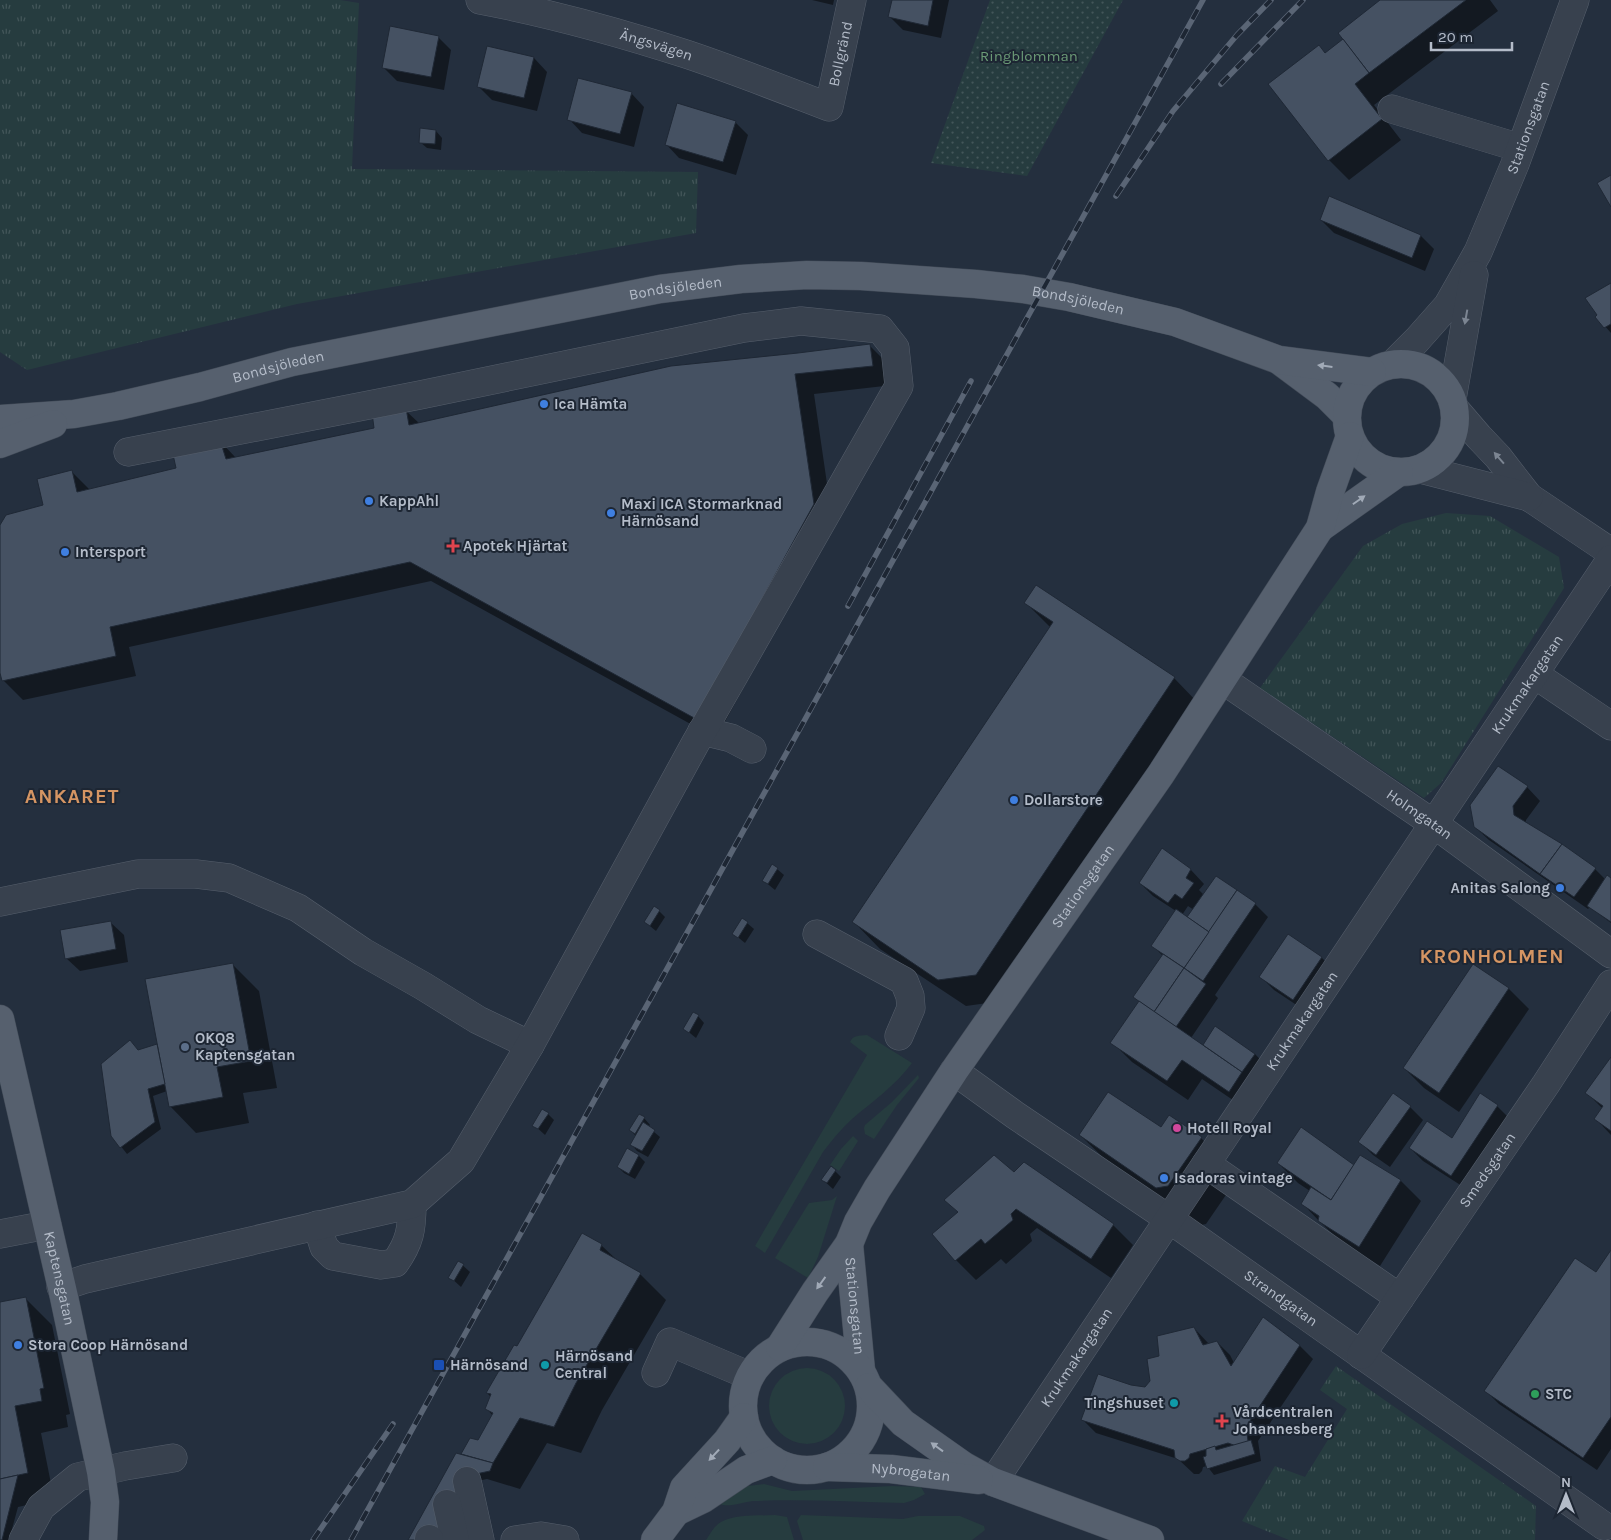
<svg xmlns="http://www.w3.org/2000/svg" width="1611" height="1540" font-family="Karla,sans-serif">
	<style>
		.grass { fill: #263c3f }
		.park { fill: url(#park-tufts) }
		.garden { fill: url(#garden-dots) }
		.shadow { fill: #0007; fill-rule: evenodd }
		.building { fill: #455162; stroke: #1f2835 }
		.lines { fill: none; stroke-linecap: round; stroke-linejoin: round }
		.minor-casing { stroke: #565f6c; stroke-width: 29 }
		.major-casing { stroke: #414a57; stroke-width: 29 }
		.minor { stroke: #38414e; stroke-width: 28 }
		.major { stroke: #56606e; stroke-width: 28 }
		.rail-casing { stroke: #5a6575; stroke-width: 5.5 }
		.rail { stroke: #1d2633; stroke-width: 4; stroke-dasharray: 11; stroke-linecap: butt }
		.oneway { fill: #7c8592 }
		.oneway2 { fill: #a1aab7 }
		.shop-dot { fill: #3f7fe0; stroke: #1d2633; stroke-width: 2 }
		.health-dot { fill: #e0444e; stroke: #1d2633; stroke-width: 2 }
		.service-dot { fill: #5c6f8a; stroke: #1d2633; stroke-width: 2 }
		.hotel-dot { fill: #d1479c; stroke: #1d2633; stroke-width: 2 }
		.transit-dot { fill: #1a4fb4; stroke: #1d2633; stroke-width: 2 }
		.culture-dot { fill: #0f9aa8; stroke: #1d2633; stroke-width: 2 }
		.leisure-dot { fill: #2e9e5b; stroke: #1d2633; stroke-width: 2 }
		.labels { text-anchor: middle; stroke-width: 4; stroke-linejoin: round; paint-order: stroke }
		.street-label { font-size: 15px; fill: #b4bcc9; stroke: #1d2633 }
		.park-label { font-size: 15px; fill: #6b9a76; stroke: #1d2633 }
		.poi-label { font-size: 15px; font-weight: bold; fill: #b4bcc9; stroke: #1d2633; text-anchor: start }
		.district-label { font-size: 20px; font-weight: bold; letter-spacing: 1px; fill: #d59563; stroke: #1d2633 }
	</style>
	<defs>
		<pattern id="park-tufts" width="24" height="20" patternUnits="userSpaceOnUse" patternTransform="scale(1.25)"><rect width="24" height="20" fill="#263c3f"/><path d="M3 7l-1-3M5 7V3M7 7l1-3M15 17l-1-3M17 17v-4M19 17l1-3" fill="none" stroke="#435659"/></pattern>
		<pattern id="garden-dots" width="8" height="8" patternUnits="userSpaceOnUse" patternTransform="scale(1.25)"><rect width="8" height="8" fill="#263c3f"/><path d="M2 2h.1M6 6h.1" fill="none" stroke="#435659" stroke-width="1.8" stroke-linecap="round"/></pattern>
	</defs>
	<rect width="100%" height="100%" fill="#242f3e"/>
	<g class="grass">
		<path d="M867,1035L912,1063C895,1086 873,1101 852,1119C841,1129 832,1140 823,1152L765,1253L755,1246L867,1055L850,1042C853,1035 859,1036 867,1035Z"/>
		<polygon points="918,1075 919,1078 897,1105 874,1139 865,1134 864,1128 865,1125 892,1102"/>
		<polygon points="853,1136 858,1141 839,1171 830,1165 841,1149"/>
		<polygon points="837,1196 818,1257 808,1278 775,1258 809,1203 832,1200"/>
		<circle cx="807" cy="1406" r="38"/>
		<path d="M764,1484L792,1491L892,1486L921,1487L925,1494L914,1500L904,1503C854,1502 803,1499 753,1501C742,1502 730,1508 719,1504L730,1492L748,1486Z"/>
		<path d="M775,1515L787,1517L794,1540H706C710,1534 714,1526 721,1522C736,1514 759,1516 775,1515Z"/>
		<polygon points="801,1515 903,1519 918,1516 960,1516 984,1526 985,1530 972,1540 803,1540 797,1521"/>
	</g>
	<g class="park">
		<polygon points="0,0 340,0 359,3 352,169 698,172 696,233 297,304 27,370 0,352"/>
		<polygon points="1446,513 1490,516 1559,557 1564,588 1441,783 1424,798 1260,688 1363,546 1402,524"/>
		<polygon points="1336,1366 1536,1506 1535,1540 1289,1540 1242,1521 1275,1466 1305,1477 1347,1409 1320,1390"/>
	</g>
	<polygon class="garden" points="990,0 1123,0 1027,176 931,163"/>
	<g class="shadow">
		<polygon points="812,0 834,0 833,5"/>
		<polygon points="893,0 949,0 941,38 903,30 890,17"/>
		<polygon points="1382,0 1490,0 1498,11 1374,105 1401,140 1349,180 1329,160 1319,47 1326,54 1345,39"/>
		<polygon points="438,37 451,50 444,90 397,81 383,67"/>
		<polygon points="534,58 547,72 537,111 492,100 478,86"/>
		<polygon points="631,93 644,107 634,147 582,133 569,119"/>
		<polygon points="735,122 748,135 736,175 679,158 666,144"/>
		<polygon points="436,131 442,138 441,150 427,148 420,142"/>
		<polygon points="1330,198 1421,236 1434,249 1425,271 1334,233 1321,220"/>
		<polygon points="1611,285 1611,333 1597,317"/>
		<polygon points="869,345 889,365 893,385 814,394 833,525 716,738 431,581 129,647 136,676 23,700 3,680 0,667 0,527 45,506 72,472 90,490 178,469 220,441 236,458 375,429 405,410 420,424"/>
		<polygon points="1026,603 1174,678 1200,705 1002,1001 966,1006 880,949 854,922 1051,628"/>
		<polygon points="1499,767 1527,787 1540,801 1526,820 1526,824 1595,869 1606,880 1611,879 1611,923 1590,907 1588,909 1489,840 1475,827"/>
		<path d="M1162,849L1191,870L1204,884L1199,890L1204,895L1255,904L1268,917L1215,995L1218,998L1191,1038L1208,1048L1204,1045L1255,1054L1268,1068L1249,1111L1202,1079L1188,1100L1132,1062L1112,1042L1140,1002L1134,997L1163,956L1153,946L1176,911L1153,896L1140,883ZM1188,906L1194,910L1188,919L1182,915Z"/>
		<polygon points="777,869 784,875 775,890 764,881"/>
		<polygon points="659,911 665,917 656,931 645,922"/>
		<polygon points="110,922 124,935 128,962 80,971 66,958"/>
		<polygon points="747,923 754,929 745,943 734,934"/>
		<polygon points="1288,936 1322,958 1335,971 1307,1012 1274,990 1261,977"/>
		<polygon points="232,964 259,991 277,1088 243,1093 249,1123 196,1133 170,1106 167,1091 153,1096 161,1129 127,1154 112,1135 139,1051 157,1046 159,1048"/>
		<polygon points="1473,965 1509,989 1529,1009 1459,1112 1424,1088 1404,1068"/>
		<polygon points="698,1016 704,1023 696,1038 685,1029"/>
		<polygon points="1611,1059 1611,1135 1596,1119 1603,1109 1587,1093"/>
		<polygon points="1481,1095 1497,1106 1510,1119 1465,1188 1423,1161 1410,1148 1453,1140"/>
		<polygon points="1410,1107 1423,1120 1390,1167 1373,1155 1360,1142"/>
		<polygon points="548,1114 554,1120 545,1135 534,1125"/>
		<polygon points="644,1118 650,1125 648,1127 660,1137 648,1157 637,1151 631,1144 636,1136 630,1130"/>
		<polygon points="1161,1129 1201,1138 1239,1176 1206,1224 1196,1226 1119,1173 1080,1135"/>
		<polygon points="628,1150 639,1156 645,1162 635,1179 624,1173 618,1167"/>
		<polygon points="1361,1156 1401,1181 1421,1201 1380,1266 1340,1241 1319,1221 1302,1203 1310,1191 1298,1183 1278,1163 1354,1167"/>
		<polygon points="835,1171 841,1177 833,1189 823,1180"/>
		<polygon points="1014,1174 1113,1225 1133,1245 1111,1278 1037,1228 1030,1234 1032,1241 1006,1264 1001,1259 976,1280 956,1260 934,1234 959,1213 946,1200"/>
		<polygon points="601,1245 618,1261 640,1274 666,1300 602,1410 581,1453 547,1443 520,1489 487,1479 468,1483 409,1540 465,1456 462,1454 479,1441 493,1416 487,1409 491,1397 487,1393 517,1348"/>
		<polygon points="1611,1253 1611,1449 1597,1470 1499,1404 1486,1391 1596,1274"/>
		<polygon points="459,1262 470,1272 461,1287 450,1277"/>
		<polygon points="25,1298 52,1325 70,1414 66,1415 68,1427 41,1433 54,1499 18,1507 9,1540 0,1540 0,1304"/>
		<polygon points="1194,1328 1209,1344 1217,1342 1230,1355 1234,1363 1300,1346 1313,1359 1258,1441 1261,1461 1214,1475 1207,1466 1203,1467 1202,1471 1199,1474 1194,1474 1178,1459 1096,1433 1083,1420 1131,1387 1146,1388 1151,1382 1160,1357"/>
	</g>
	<g class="building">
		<polygon points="892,0 933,0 928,26 888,17"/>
		<polygon points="1380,0 1466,0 1369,73 1338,33"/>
		<polygon points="390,26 439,36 431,77 382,68"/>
		<polygon points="1343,39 1369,73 1355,84 1382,119 1328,161 1268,84 1319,45 1325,53"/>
		<polygon points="487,46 534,57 524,98 477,87"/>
		<polygon points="578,78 632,92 620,134 567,120"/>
		<polygon points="677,103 736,121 723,162 665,145"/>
		<polygon points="420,128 436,130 435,144 419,143"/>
		<polygon points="1611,175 1611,207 1597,183"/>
		<polygon points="1329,196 1421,235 1412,258 1320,220"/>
		<polygon points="1611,283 1611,324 1604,328 1595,317 1597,315 1585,298"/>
		<polygon points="870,344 873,366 795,374 814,504 696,719 410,562 110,627 116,656 2,681 0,673 0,525 6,515 43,505 37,479 72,470 77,492 176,468 172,450 220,440 226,459 374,428 372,413 406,408 409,425 671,366 798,353"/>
		<polygon points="1036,585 1175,677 976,975 938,980 852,922 1053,622 1024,603"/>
		<polygon points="1498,766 1528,786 1513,806 1514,815 1562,844 1540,874 1474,827 1470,805"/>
		<polygon points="1562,844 1596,868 1574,897 1540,874"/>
		<polygon points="1162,848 1191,869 1186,878 1194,883 1182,899 1175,894 1168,903 1139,883"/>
		<polygon points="772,864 778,868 768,884 762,881"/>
		<polygon points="1607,875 1611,878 1611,922 1587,906"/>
		<polygon points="1216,876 1237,890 1209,932 1187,917"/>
		<polygon points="1237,890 1256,903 1203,981 1184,968"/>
		<polygon points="654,906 660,910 650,926 644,922"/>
		<polygon points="1176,909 1209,932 1184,968 1151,946"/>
		<polygon points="742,918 748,922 738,938 732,934"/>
		<polygon points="111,921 116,949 65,959 60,930"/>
		<polygon points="1288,934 1322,957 1293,1000 1259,977"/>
		<polygon points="1163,954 1184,968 1154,1012 1133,997"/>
		<polygon points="233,963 251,1061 217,1067 223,1097 169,1107 145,979"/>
		<polygon points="1473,964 1509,988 1439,1093 1403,1068"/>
		<polygon points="1184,968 1206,984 1176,1027 1154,1012"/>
		<polygon points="1139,1001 1242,1072 1229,1092 1182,1060 1167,1081 1110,1043"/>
		<polygon points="693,1012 699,1015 689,1033 683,1029"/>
		<polygon points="1215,1026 1255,1054 1242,1072 1203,1045"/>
		<polygon points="130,1040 138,1050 157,1044 165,1084 148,1089 155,1122 120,1148 111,1136 101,1064"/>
		<polygon points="1611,1057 1611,1131 1594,1119 1603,1106 1585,1093"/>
		<polygon points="1108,1092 1161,1127 1169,1115 1202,1137 1168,1186 1156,1188 1079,1135"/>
		<polygon points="1393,1093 1411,1106 1376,1155 1358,1142"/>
		<polygon points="1480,1093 1498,1105 1451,1176 1409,1148 1427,1121 1452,1138"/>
		<polygon points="542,1109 549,1113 538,1129 532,1126"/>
		<polygon points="639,1114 645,1117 635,1134 629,1130"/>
		<polygon points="643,1122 655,1130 642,1151 630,1145"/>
		<polygon points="1301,1127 1354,1165 1331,1200 1277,1163"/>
		<polygon points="627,1148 639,1155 629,1174 617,1167"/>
		<polygon points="994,1155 1014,1172 1024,1162 1114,1224 1091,1259 1016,1209 1011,1214 1013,1220 985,1244 981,1239 955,1261 932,1234 958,1212 944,1200"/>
		<polygon points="1360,1155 1401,1180 1359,1247 1318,1221 1319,1216 1301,1204 1311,1187 1331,1200"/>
		<polygon points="831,1166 836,1170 827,1183 821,1180"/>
		<polygon points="582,1233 602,1244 600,1250 641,1273 576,1383 554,1427 520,1418 493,1463 461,1454 470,1438 478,1440 493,1413 485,1409 491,1394 486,1393 514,1345 517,1346"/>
		<polygon points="1611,1250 1611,1417 1583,1458 1484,1391 1575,1258 1596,1272"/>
		<polygon points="458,1261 464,1264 454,1281 448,1278"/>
		<polygon points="26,1297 44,1388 40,1389 42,1401 15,1406 28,1473 0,1479 0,1302"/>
		<polygon points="1263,1317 1300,1345 1246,1427 1248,1441 1245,1446 1239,1447 1228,1443 1190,1454 1189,1458 1185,1461 1180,1461 1175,1458 1174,1450 1081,1420 1098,1374 1131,1385 1145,1387 1150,1381 1147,1359 1159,1356 1157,1336 1194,1327 1203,1345 1217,1341 1231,1366"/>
		<polygon points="1251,1440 1255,1454 1207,1469 1203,1457 1206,1456 1206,1449 1215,1446 1216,1450"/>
		<polygon points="456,1453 493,1463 490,1471 462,1477 449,1531 426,1540 408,1540"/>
		<polygon points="18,1475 2,1540 0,1540 0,1479"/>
	</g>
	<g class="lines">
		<defs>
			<g id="minor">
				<path id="s1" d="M480,0C549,13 618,32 686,54C734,70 782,89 829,107L852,0"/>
				<polyline points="1392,109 1520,148"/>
				<path id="s2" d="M1393,364L1417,340L1448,305L1478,252L1515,164L1575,0"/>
				<polyline points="1452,399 1474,275"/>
				<polyline points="1455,409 1479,437 1498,457 1529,497 1611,552"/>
				<polyline points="1420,469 1529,497"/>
				<polyline points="1534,674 1611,726"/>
				<path id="s3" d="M1223,680L1434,824L1611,954"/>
				<polyline points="702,731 731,738 752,749"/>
				<polyline points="0,902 138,874 196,874 229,878 298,908 363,952 423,986 478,1020 530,1045"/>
				<polyline points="817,934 904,981 910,996 911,1008 899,1036"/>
				<path id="s4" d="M954,1071L1015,1115L1169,1219L1604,1526"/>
				<polyline points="1206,1164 1400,1298"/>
				<path d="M317,1225L324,1247L333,1256L381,1265L395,1263C410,1242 412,1229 412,1204"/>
				<polyline points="0,1234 47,1225"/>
				<polyline points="61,1287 85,1279 412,1204 461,1161 530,1045 695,744 899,386 895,348 880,329 801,321 744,328 420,395 128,452"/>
				<path id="s5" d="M1361,1355L1546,1084L1611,984"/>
				<polyline points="656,1373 670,1342 750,1376"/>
				<polyline points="467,1481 480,1540"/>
				<path id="s6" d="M993,1482L1611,559"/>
				<polyline points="447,1504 455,1540"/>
				<polyline points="429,1539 429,1540"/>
				<polyline points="23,1540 41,1507 78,1477 125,1466 173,1458"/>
				<polyline points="515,1540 541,1536 565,1540"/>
			</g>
			<g id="major">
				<polyline points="1280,361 1327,396 1346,415"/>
				<circle cx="1401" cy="418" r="54"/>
				<path id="s7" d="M0,419L74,414L118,406L200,387L292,362L660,289L741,279L807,275L861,276L976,284L1023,289L1069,297L1175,322L1279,360L1372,372"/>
				<polyline points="0,444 53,424"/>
				<polyline points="1320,528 1399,472"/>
				<path id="s8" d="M0,1019L64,1297L101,1472L105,1502L103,1540"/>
				<path id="s9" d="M849,1244L861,1370"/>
				<circle cx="807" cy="1406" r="64"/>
				<path id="s10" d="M780,1347L815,1292L849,1244L858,1222L877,1189L954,1071L1161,774L1320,528L1330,492L1350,436"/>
				<polyline points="869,1387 903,1423 964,1466 993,1482 1150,1540"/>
				<path id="s11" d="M827,1467L891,1469L979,1480"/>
				<polyline points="676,1512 703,1499 746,1470 773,1460"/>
				<polyline points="655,1540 676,1512 684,1488 727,1441 744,1417"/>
			</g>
		</defs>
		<use href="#minor" class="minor-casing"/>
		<use href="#major" class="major-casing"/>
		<use href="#minor" class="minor"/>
		<use href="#major" class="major"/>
		<defs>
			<g id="rail">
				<polyline points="1221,84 1303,0"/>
				<polyline points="1116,196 1173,111 1237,35 1271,0"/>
				<polyline points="848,606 971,381"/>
				<polyline points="313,1540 393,1424"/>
				<polyline points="351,1540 1203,0"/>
			</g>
		</defs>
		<use href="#rail" class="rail-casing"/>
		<use href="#rail" class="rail"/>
	</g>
	<defs><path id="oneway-solid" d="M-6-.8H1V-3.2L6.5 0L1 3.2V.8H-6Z" transform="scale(1.25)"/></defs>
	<g class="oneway">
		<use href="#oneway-solid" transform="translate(1466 317) rotate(100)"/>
		<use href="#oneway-solid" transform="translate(1499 458) rotate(-131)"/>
	</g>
	<g class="oneway2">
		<use href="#oneway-solid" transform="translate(1325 366) rotate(-173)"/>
		<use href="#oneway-solid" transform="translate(1359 500) rotate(-35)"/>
		<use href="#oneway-solid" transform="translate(821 1283) rotate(126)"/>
		<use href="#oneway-solid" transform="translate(937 1447) rotate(-144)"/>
		<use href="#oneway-solid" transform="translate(714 1455) rotate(133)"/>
	</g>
	<g class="shop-dot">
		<circle cx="544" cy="404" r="5"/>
		<circle cx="369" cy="501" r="5"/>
		<circle cx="611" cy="513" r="5"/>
		<circle cx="65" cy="552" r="5"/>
		<circle cx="1014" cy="800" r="5"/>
		<circle cx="1560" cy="888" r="5"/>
		<circle cx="1164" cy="1178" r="5"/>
		<circle cx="18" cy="1345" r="5"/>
	</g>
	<g class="health-dot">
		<path d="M450.5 538.5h5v5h5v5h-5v5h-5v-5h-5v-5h5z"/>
		<path d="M1219.5 1413.5h5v5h5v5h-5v5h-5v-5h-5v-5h5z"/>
	</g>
	<circle class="service-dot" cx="185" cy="1047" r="5"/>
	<circle class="hotel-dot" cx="1177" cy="1128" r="5"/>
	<rect class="transit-dot" x="433" y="1359" width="12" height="12" rx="2.5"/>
	<g class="culture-dot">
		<circle cx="545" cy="1365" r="5"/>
		<circle cx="1174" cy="1403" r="5"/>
	</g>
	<circle class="leisure-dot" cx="1535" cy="1394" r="5"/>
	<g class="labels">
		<g class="street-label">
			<text dy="5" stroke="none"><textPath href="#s1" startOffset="182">Ängsvägen</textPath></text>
			<text dy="5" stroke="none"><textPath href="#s1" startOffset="420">Bollgränd</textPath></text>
			<text dy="5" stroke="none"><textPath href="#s2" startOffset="276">Stationsgatan</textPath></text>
			<text dy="5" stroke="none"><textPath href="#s7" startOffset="689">Bondsjöleden</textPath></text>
			<text dy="5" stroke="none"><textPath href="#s7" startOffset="1094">Bondsjöleden</textPath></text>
			<text dy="5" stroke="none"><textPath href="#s7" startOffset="284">Bondsjöleden</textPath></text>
			<text dy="5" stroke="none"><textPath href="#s6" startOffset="960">Krukmakargatan</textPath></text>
			<text dy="5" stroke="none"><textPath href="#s3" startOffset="238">Holmgatan</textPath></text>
			<text dy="5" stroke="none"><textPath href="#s10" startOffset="552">Stationsgatan</textPath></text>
			<text dy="5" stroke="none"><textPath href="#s6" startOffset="555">Krukmakargatan</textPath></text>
			<text dy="5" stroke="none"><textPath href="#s5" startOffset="224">Smedsgatan</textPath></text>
			<text dy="5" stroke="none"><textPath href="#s8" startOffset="266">Kaptensgatan</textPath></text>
			<text dy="5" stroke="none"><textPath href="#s4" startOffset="398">Strandgatan</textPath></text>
			<text dy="5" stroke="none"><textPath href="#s9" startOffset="62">Stationsgatan</textPath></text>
			<text dy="5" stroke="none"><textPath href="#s6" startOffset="150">Krukmakargatan</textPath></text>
			<text dy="5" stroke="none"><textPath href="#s11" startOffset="84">Nybrogatan</textPath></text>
		</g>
		<g class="park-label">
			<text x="1029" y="61">Ringblomman</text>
		</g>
		<g class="poi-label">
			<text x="554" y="409">Ica Hämta</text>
			<text x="379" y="506">KappAhl</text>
			<text x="621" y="509">Maxi ICA Stormarknad<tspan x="621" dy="17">Härnösand</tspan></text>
			<text x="463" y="551">Apotek Hjärtat</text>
			<text x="75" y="557">Intersport</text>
			<text x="1024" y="805">Dollarstore</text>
			<text x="1550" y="893" text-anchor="end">Anitas Salong</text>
			<text x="195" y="1043">OKQ8<tspan x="195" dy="17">Kaptensgatan</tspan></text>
			<text x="1187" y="1133">Hotell Royal</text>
			<text x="1174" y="1183">Isadoras vintage</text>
			<text x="28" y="1350">Stora Coop Härnösand</text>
			<text x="555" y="1361">Härnösand<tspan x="555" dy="17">Central</tspan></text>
			<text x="450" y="1370">Härnösand</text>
			<text x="1545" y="1399">STC</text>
			<text x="1164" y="1408" text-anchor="end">Tingshuset</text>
			<text x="1233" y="1417">Vårdcentralen<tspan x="1233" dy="17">Johannesberg</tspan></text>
		</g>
		<g class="district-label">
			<text x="72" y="803">ANKARET</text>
			<text x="1492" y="963">KRONHOLMEN</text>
		</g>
	</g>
	<g transform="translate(1566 1495)" stroke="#1d2633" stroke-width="4" paint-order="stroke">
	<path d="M0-4L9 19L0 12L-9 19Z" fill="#b4bcc9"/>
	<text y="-8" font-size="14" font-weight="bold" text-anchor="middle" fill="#b4bcc9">N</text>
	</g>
	<path d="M1431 42v8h81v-8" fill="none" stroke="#b4bcc9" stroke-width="2.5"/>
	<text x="1438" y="42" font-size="15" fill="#b4bcc9" stroke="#1d2633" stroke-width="4" paint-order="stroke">20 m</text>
</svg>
